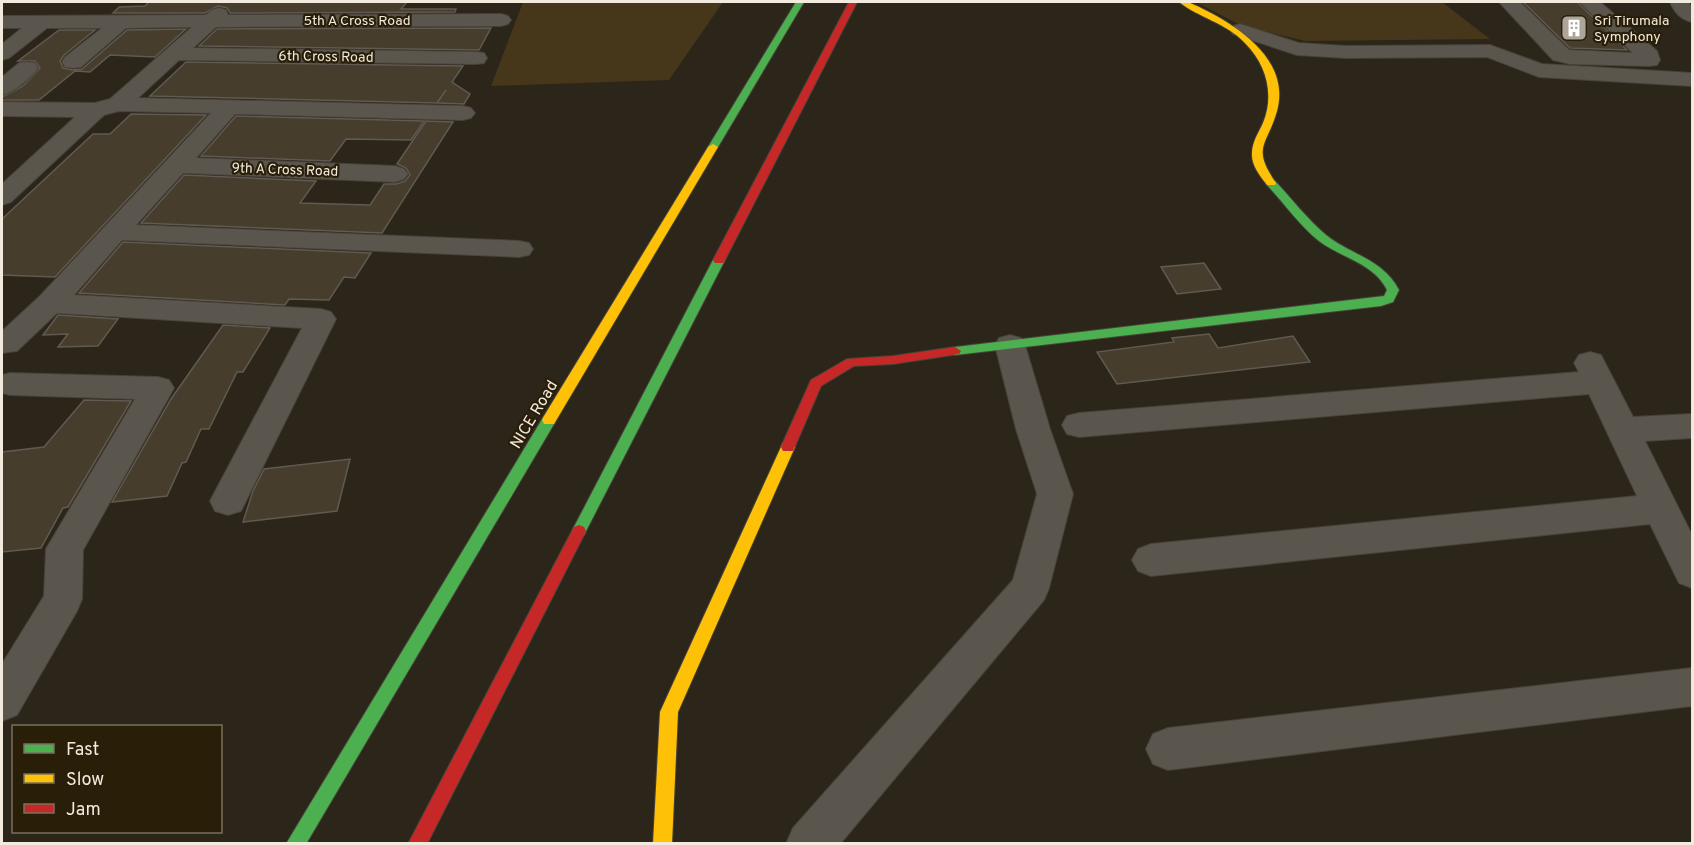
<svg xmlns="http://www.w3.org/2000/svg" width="1694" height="845" font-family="Overpass,sans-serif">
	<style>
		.green { fill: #46371a }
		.building { fill: #463d2d; stroke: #605a51; stroke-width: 1.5 }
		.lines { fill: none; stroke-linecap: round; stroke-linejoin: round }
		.street-casing { stroke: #474239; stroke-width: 2 }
		.fast-casing { stroke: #474239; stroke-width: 2 }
		.slow-casing { stroke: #474239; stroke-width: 2 }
		.jam-casing { stroke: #474239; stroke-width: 2 }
		.street { fill: #5b564d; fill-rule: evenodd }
		.fast { fill: #4caf50; fill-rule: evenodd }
		.slow { fill: #ffc107; fill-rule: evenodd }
		.jam { fill: #c62828; fill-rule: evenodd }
		.labels { text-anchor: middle; stroke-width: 4.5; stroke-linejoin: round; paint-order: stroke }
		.far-street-label { font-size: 14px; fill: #f1eadd; stroke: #291e08 }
		.far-poi-label { font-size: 14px; fill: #f1eadd; stroke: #291e08; text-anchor: start }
		.street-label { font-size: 16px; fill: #f1eadd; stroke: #291e08 }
	</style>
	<rect width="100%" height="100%" fill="#2b251a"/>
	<g class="green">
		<polygon points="523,2 723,2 669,80 491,86"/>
		<polygon points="1196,2 1442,2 1490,39 1305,41 1240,25"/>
	</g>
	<g class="building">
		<polygon points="149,2 407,2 401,9 456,9 455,12 230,13 227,8 218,6 205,13 113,13 119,7 145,6"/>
		<polygon points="1523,2 1577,2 1627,50 1570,48"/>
		<polygon points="491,28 479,50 199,46 217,29"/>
		<polygon points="186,29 155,57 110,55 90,72 75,71 39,100 2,100 2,97 23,86 40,68 35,61 18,61 59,30 95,30 64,55 60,61 63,68 73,70 82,69 127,30"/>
		<polygon points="186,62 463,66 452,82 470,94 464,104 437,103 446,90 437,103 150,96"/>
		<polygon points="131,114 206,115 55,277 2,275 2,219 93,134 110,134"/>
		<polygon points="236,116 424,121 411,140 346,139 330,161 201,156"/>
		<polygon points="426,121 453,122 382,233 141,223 184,175 316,181 300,203 370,205 384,184 396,184 405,181 410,175 406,168 397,164"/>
		<polygon points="123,242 370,253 371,253 355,278 344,277 329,300 289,299 285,305 79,293"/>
		<polygon points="1204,263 1221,289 1177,294 1161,267"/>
		<polygon points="58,315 118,319 98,346 58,347 68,334 43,335"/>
		<polygon points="223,325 270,328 243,372 237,372 209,429 201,429 186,462 182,463 167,496 112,502 171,399"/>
		<polygon points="1209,334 1218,348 1293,336 1310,362 1117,384 1097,352 1174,342 1172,338"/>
		<polygon points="84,400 131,401 68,507 63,508 41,548 2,552 2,452 44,447"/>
		<polygon points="350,459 337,511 243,522 253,491 264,469"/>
	</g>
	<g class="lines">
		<defs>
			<g id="street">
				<polygon points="1499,2 1520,2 1569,50 1633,53 1579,2 1600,2 1657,51 1660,60 1657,65 1649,66 1570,64 1553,60"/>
				<path d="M1670,2H1688L1692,7V22C1681,20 1674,12 1670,2Z"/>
				<polygon points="219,8 226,10 228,15 501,14 508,16 511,20 508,24 501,26 216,27 193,48 476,52 484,53 487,58 484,63 476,64 179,60 138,98 463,106 471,108 475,113 471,118 463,120 235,114 196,158 395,166 404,169 408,174 404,179 395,182 183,173 136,225 519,241 529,243 533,249 529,255 519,257 122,240 74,295 321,309 331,312 336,319 241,511 228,515 215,511 210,501 302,328 57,313 17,351 2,353 2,331 40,296 211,113 119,111 104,115 11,202 2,205 2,184 75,117 2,116 2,102 95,103 110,99 192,27 126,28 81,67 73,68 65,67 62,62 65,57 102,28 47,28 9,58 2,60 2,44 22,28 2,28 2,16 206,15 212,10"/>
				<polygon points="1240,24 1299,43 1346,46 1490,45 1542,64 1692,73 1692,86 1539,77 1487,57 1346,58 1297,55 1233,34 1230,30 1233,26"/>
				<path d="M27,62L35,63L38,68C30,79 14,92 2,95V77L19,63Z"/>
				<polygon points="1010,335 1021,338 1025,345 1050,429 1073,494 1049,588 1044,600 840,844 786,844 793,828 1013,580 1037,494 1016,429 995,345 999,338"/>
				<polygon points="1590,352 1601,355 1633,417 1692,414 1692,438 1645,441 1692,535 1692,588 1679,583 1650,524 1151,576 1138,571 1132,560 1138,549 1151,544 1637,496 1589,394 1079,437 1067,434 1062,425 1067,416 1079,413 1579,372 1574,363 1579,355"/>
				<polygon points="10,373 158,377 169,380 174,388 83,550 82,599 77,611 17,715 2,721 2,664 44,596 46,549 135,399 10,395 2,393 2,375"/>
				<polygon points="1692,668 1692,706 1168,770 1153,764 1146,749 1153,734 1168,728"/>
			</g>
			<g id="fast">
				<polygon points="796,2 804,2 718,147 710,149 708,147"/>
				<path d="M1271,180L1275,181C1291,198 1307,219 1326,235C1351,255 1383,259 1399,290L1393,302L1381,306L955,355L949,351L955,347L1384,296L1387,290C1374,263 1341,258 1319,241C1300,226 1284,203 1267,185V181Z"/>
				<polygon points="719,256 725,260 584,535 579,537 574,535 572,531 574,527 713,260"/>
				<polygon points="549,415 554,416 556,420 554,424 306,844 286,844 544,416"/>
			</g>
			<g id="slow">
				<path d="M1179,2H1188C1229,20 1292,56 1277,111C1267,146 1251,147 1276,183L1275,185H1267C1260,176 1251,165 1252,153C1252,142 1259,132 1263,123C1275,94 1266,64 1245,43C1225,22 1199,18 1179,2Z"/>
				<polygon points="713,144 718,147 554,424 544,424 542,420 544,416 708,147"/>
				<polygon points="788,442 793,443 795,447 678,712 672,844 653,844 660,712 781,447 783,443"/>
			</g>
			<g id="jam">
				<polygon points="849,2 857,2 725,260 723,263 715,263 713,260"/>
				<polygon points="955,347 961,351 959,354 893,364 854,366 821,386 793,451 783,451 781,447 811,380 847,359 893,356"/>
				<polygon points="579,525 584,527 586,531 427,844 408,844 574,527"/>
			</g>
		</defs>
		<use href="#street" class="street-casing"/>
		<use href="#fast" class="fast-casing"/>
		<use href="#slow" class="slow-casing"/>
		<use href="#jam" class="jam-casing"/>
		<use href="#street" class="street"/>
		<use href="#fast" class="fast"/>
		<use href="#slow" class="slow"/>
		<use href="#jam" class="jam"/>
	</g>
	<defs>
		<symbol id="building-square" viewBox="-11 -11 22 22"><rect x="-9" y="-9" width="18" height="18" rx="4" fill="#aca599" stroke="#291e08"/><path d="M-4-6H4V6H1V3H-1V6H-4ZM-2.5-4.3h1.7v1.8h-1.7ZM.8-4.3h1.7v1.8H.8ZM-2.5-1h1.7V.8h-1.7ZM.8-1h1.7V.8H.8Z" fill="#fff"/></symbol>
	</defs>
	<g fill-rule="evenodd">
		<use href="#building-square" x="1559" y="13" width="30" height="30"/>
	</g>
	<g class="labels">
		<g class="far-street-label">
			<text x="357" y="25">5th A Cross Road</text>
			<text transform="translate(326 56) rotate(1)" y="5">6th Cross Road</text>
			<text transform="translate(285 169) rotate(2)" y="5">9th A Cross Road</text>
		</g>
		<g class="far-poi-label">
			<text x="1594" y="25">Sri Tirumala<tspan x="1594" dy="16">Symphony</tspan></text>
		</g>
		<g class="street-label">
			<text transform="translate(533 414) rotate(-59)" y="6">NICE Road</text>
		</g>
	</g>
	<rect width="1694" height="845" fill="none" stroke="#f1eadd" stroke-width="6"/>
	<rect x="12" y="725" width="210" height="108" fill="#291e08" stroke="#79705d" stroke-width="1.5"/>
	<rect x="24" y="744" width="30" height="9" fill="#4caf50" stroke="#79705d" stroke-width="1.5"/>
	<text x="66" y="755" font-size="18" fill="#f1eadd">Fast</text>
	<rect x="24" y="774" width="30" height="9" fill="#ffc107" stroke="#79705d" stroke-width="1.5"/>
	<text x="66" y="785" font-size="18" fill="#f1eadd">Slow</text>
	<rect x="24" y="804" width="30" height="9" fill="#c62828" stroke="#79705d" stroke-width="1.5"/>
	<text x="66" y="815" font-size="18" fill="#f1eadd">Jam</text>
</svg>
